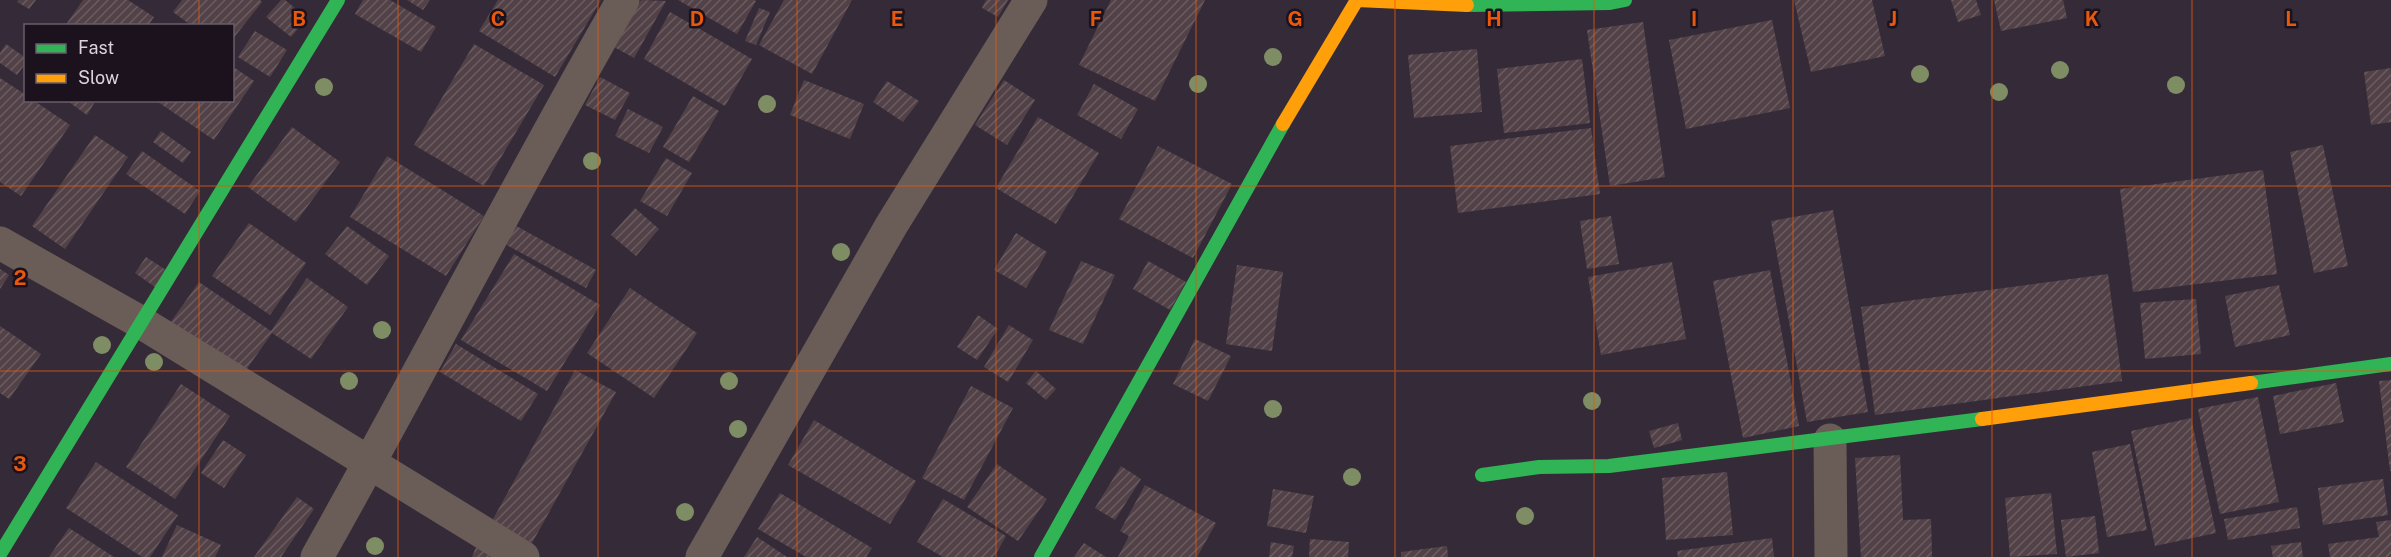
<svg xmlns="http://www.w3.org/2000/svg" width="2391" height="557" font-family="'Public Sans',sans-serif">
	<style>
		.building { fill: url(#building-hatch) }
		.lines { fill: none; stroke-linecap: round; stroke-linejoin: round }
		.street { stroke: #6a5c57; stroke-width: 33 }
		.fast { stroke: #30b455; stroke-width: 14 }
		.slow { stroke: #ff9f0a; stroke-width: 14 }
		.tree { fill: #7f8d65 }
		.grid { fill: none; stroke: #e8590c; stroke-width: 1.5; stroke-opacity: 0.55 }
		.grid-label { font-size: 20px; text-anchor: middle; font-weight: bold; fill: #e8590c; stroke: #1b121d; stroke-width: 5; stroke-linejoin: round; paint-order: stroke }
	</style>
	<defs>
		<pattern id="building-hatch" width="6" height="6" patternUnits="userSpaceOnUse" patternTransform="scale(1.5)"><rect width="6" height="6" fill="#524247"/><path d="M-1 1l2-2M0 6l6-6M5 7l2-2" fill="none" stroke="#6a5c61"/></pattern>
	</defs>
	<rect width="100%" height="100%" fill="#352b38"/>
	<g class="building">
		<polygon points="19,0 36,0 29,9 17,2"/>
		<polygon points="83,0 128,0 154,17 148,26 65,26"/>
		<polygon points="182,0 260,0 262,2 232,40 232,26 192,26 173,12"/>
		<polygon points="281,0 285,0 307,18 291,37 266,17"/>
		<polygon points="363,0 390,0 436,27 421,52 355,14"/>
		<polygon points="407,0 430,0 423,10"/>
		<polygon points="498,0 601,0 555,77 479,31"/>
		<polygon points="641,0 666,1 634,58 614,47"/>
		<polygon points="678,0 754,0 756,1 737,34"/>
		<polygon points="784,0 852,0 812,74 759,45"/>
		<polygon points="986,0 1008,0 998,17 982,8"/>
		<polygon points="1111,0 1205,0 1155,101 1079,65"/>
		<polygon points="1794,0 1872,0 1885,56 1811,72"/>
		<polygon points="1951,0 1976,0 1981,15 1958,22"/>
		<polygon points="1994,0 2063,0 2067,18 2001,31"/>
		<polygon points="759,8 770,12 756,45 745,41"/>
		<polygon points="670,12 752,59 725,106 644,59"/>
		<polygon points="1772,20 1790,108 1686,129 1669,40"/>
		<polygon points="1643,22 1665,177 1610,186 1587,30"/>
		<polygon points="255,31 287,50 270,77 238,57"/>
		<polygon points="6,44 26,58 26,63 17,75 0,63 0,53"/>
		<polygon points="474,44 544,85 484,186 414,145"/>
		<polygon points="1477,49 1482,112 1414,118 1408,55"/>
		<polygon points="1582,59 1590,123 1504,133 1497,69"/>
		<polygon points="232,66 254,81 214,140 155,100 232,100"/>
		<polygon points="2391,68 2391,122 2371,125 2364,72"/>
		<polygon points="600,77 630,93 615,120 585,105"/>
		<polygon points="0,78 26,95 26,100 33,100 70,125 21,196 0,182"/>
		<polygon points="804,80 864,104 850,139 790,115"/>
		<polygon points="1004,80 1035,100 1007,145 975,125"/>
		<polygon points="887,81 919,101 903,122 873,102"/>
		<polygon points="1094,84 1138,109 1121,139 1077,115"/>
		<polygon points="693,96 719,111 689,162 663,147"/>
		<polygon points="66,100 96,100 87,115"/>
		<polygon points="628,109 663,127 649,153 615,136"/>
		<polygon points="1038,117 1099,153 1056,224 996,188"/>
		<polygon points="292,127 340,162 296,222 248,187"/>
		<polygon points="1591,128 1600,194 1458,213 1450,146"/>
		<polygon points="161,131 191,152 183,163 153,142"/>
		<polygon points="95,135 128,157 65,249 32,226"/>
		<polygon points="2323,145 2348,266 2314,273 2290,152"/>
		<polygon points="1158,146 1232,184 1193,258 1119,219"/>
		<polygon points="142,151 200,191 185,214 126,174"/>
		<polygon points="387,156 484,216 446,276 350,217"/>
		<polygon points="666,158 692,173 667,216 640,201"/>
		<polygon points="2263,170 2277,274 2133,292 2120,189"/>
		<polygon points="635,208 659,229 636,256 611,235"/>
		<polygon points="1833,210 1868,412 1807,422 1771,221"/>
		<polygon points="1611,216 1619,264 1587,269 1580,221"/>
		<polygon points="249,223 306,263 270,315 212,276"/>
		<polygon points="511,223 596,270 586,288 501,242"/>
		<polygon points="347,226 389,256 367,285 325,254"/>
		<polygon points="1016,233 1047,252 1026,288 994,270"/>
		<polygon points="514,254 600,305 547,391 461,340"/>
		<polygon points="146,257 166,270 155,287 135,273"/>
		<polygon points="1081,261 1115,275 1083,344 1049,330"/>
		<polygon points="1148,261 1186,282 1170,310 1133,289"/>
		<polygon points="1672,262 1686,339 1601,355 1588,277"/>
		<polygon points="1237,265 1283,272 1272,351 1226,344"/>
		<polygon points="0,269 9,275 0,289"/>
		<polygon points="1770,270 1799,426 1743,438 1713,281"/>
		<polygon points="2108,274 2122,381 1875,415 1861,307"/>
		<polygon points="307,278 348,307 311,359 272,333 244,373 170,323 199,282 271,331"/>
		<polygon points="2279,285 2290,335 2235,347 2225,296"/>
		<polygon points="630,288 697,333 654,398 587,353"/>
		<polygon points="2196,299 2201,354 2145,359 2140,303"/>
		<polygon points="978,315 998,329 977,360 957,347"/>
		<polygon points="1009,325 1033,340 1008,382 984,367"/>
		<polygon points="0,326 41,354 9,399 0,393"/>
		<polygon points="1195,339 1231,356 1208,401 1173,384"/>
		<polygon points="456,344 538,394 521,421 440,372"/>
		<polygon points="575,370 616,392 532,543 492,521"/>
		<polygon points="1036,371 1056,389 1046,400 1026,383"/>
		<polygon points="2391,380 2391,471 2390,471 2379,381"/>
		<polygon points="2336,383 2344,422 2280,434 2273,396"/>
		<polygon points="181,384 230,416 175,499 126,467"/>
		<polygon points="971,386 1013,408 964,500 922,478"/>
		<polygon points="2258,397 2279,502 2220,514 2198,409"/>
		<polygon points="2191,418 2216,533 2155,546 2131,431"/>
		<polygon points="814,420 916,481 890,524 788,465"/>
		<polygon points="1678,423 1682,440 1654,448 1649,431"/>
		<polygon points="223,440 246,455 224,488 201,473"/>
		<polygon points="2130,444 2147,530 2107,537 2092,452"/>
		<polygon points="1900,455 1903,520 1931,519 1932,557 1861,557 1855,458"/>
		<polygon points="96,462 178,515 150,557 142,557 66,508"/>
		<polygon points="997,464 1047,499 1018,541 967,507"/>
		<polygon points="1121,466 1141,479 1115,520 1095,508"/>
		<polygon points="1727,472 1733,535 1666,540 1662,478"/>
		<polygon points="2383,479 2388,515 2323,525 2318,488"/>
		<polygon points="1145,485 1216,523 1197,557 1118,557 1129,536 1120,531"/>
		<polygon points="1273,489 1314,496 1306,533 1267,526"/>
		<polygon points="780,493 872,548 866,557 806,557 758,529"/>
		<polygon points="2051,493 2057,554 2010,557 2005,498"/>
		<polygon points="297,497 314,509 281,557 254,557"/>
		<polygon points="943,499 1006,536 994,557 943,557 917,542"/>
		<polygon points="2297,507 2300,528 2228,540 2224,519"/>
		<polygon points="2095,516 2099,553 2066,557 2061,520"/>
		<polygon points="2391,520 2391,557 2330,557 2328,544 2379,537 2376,522"/>
		<polygon points="177,525 221,545 215,557 162,557"/>
		<polygon points="69,528 114,557 49,557"/>
		<polygon points="757,537 787,557 744,557"/>
		<polygon points="1772,538 1774,557 1678,557 1677,551"/>
		<polygon points="1310,539 1349,542 1348,557 1309,557"/>
		<polygon points="1271,542 1294,546 1292,557 1269,557"/>
		<polygon points="2301,542 2303,557 2273,557 2271,546"/>
		<polygon points="1084,543 1106,557 1074,557"/>
		<polygon points="1447,546 1448,557 1401,557 1401,552"/>
		<polygon points="476,547 498,557 472,557"/>
	</g>
	<g class="lines">
		<g class="street">
			<polyline points="0,243 142,323 523,557"/>
			<polyline points="1830,440 1831,557"/>
			<path d="M317,557C421,373 517,184 623,0"/>
			<polyline points="702,557 891,226 1031,0"/>
		</g>
		<g class="fast">
			<polyline points="1467,5 1610,3 1625,0"/>
			<polyline points="2251,383 2391,364"/>
			<polyline points="1482,475 1539,467 1609,466 1982,419"/>
			<polyline points="0,554 338,0"/>
			<polyline points="1041,557 1283,124"/>
		</g>
		<g class="slow">
			<polyline points="1283,124 1357,0 1467,5"/>
			<polyline points="1982,419 2251,383"/>
		</g>
	</g>
	<g class="tree">
		<circle cx="1273" cy="57" r="9"/>
		<circle cx="2060" cy="70" r="9"/>
		<circle cx="1920" cy="74" r="9"/>
		<circle cx="1198" cy="84" r="9"/>
		<circle cx="2176" cy="85" r="9"/>
		<circle cx="324" cy="87" r="9"/>
		<circle cx="1999" cy="92" r="9"/>
		<circle cx="767" cy="104" r="9"/>
		<circle cx="592" cy="161" r="9"/>
		<circle cx="841" cy="252" r="9"/>
		<circle cx="382" cy="330" r="9"/>
		<circle cx="102" cy="345" r="9"/>
		<circle cx="154" cy="362" r="9"/>
		<circle cx="349" cy="381" r="9"/>
		<circle cx="729" cy="381" r="9"/>
		<circle cx="1592" cy="401" r="9"/>
		<circle cx="1273" cy="409" r="9"/>
		<circle cx="738" cy="429" r="9"/>
		<circle cx="1352" cy="477" r="9"/>
		<circle cx="685" cy="512" r="9"/>
		<circle cx="1525" cy="516" r="9"/>
		<circle cx="375" cy="546" r="9"/>
	</g>
	<path class="grid" d="M199,0V26M398,0V557M598,0V557M797,0V557M996,0V557M1196,0V557M1395,0V557M1594,0V557M1793,0V557M1992,0V557M2192,0V557M199,100V557M0,186H2391M0,371H2391"/>
	<g class="grid-label">
		<text x="299" y="26">B</text>
		<text x="498" y="26">C</text>
		<text x="697" y="26">D</text>
		<text x="897" y="26">E</text>
		<text x="1096" y="26">F</text>
		<text x="1295" y="26">G</text>
		<text x="1494" y="26">H</text>
		<text x="1694" y="26">I</text>
		<text x="1893" y="26">J</text>
		<text x="2092" y="26">K</text>
		<text x="2291" y="26">L</text>
		<text x="20" y="285">2</text>
		<text x="20" y="471">3</text>
	</g>
	<rect x="24" y="24" width="210" height="78" fill="#1b121d" stroke="#695e6b" stroke-width="1.5"/>
	<rect x="36" y="44" width="30" height="9" fill="#30b455" stroke="#695e6b" stroke-width="1.5"/>
	<text x="78" y="54" font-size="18" fill="#ddd1e0">Fast</text>
	<rect x="36" y="74" width="30" height="9" fill="#ff9f0a" stroke="#695e6b" stroke-width="1.5"/>
	<text x="78" y="84" font-size="18" fill="#ddd1e0">Slow</text>
</svg>
